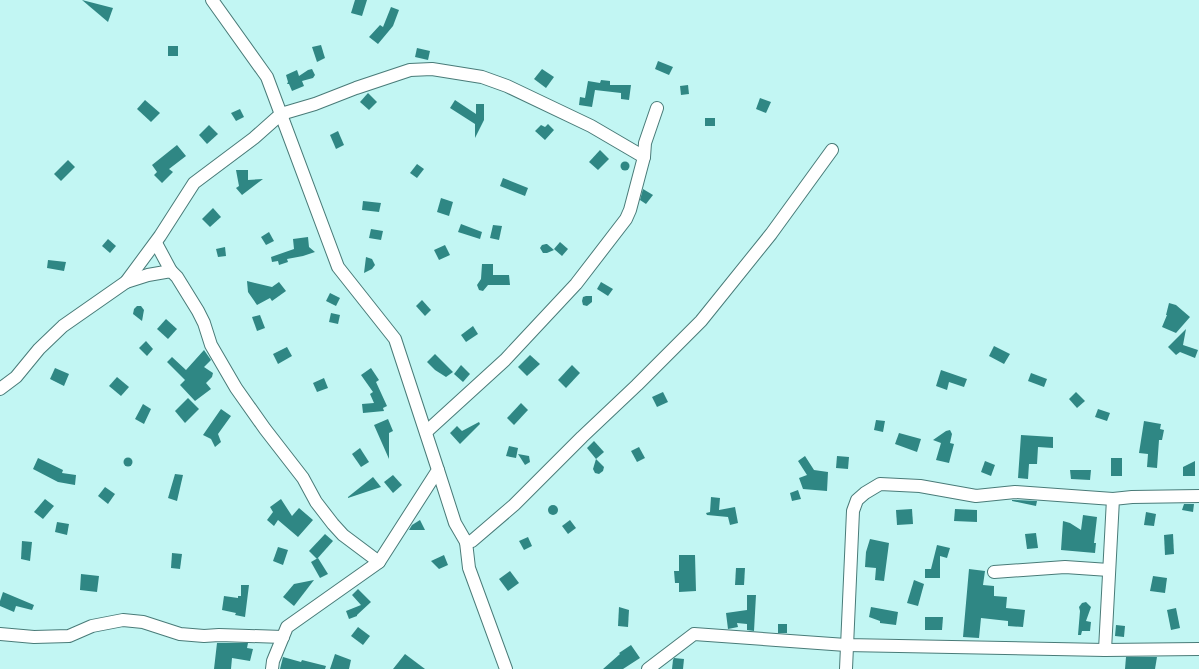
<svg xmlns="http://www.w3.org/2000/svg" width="1199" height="669" font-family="'Archivo Narrow',sans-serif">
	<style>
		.building { fill: #2f8784 }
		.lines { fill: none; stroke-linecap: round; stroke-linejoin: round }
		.minor-casing { stroke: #497b78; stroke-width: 14 }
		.minor { stroke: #fff; stroke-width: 12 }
	</style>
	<rect width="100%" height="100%" fill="#c2f6f3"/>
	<g class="building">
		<polygon points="82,0 113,8 108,22"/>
		<polygon points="355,0 367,0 362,16 351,13"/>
		<polygon points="391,7 399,10 393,26 378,44 369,37 380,25 383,27"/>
		<polygon points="321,45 325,58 317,62 312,47"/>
		<rect x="168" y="46" width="10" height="10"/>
		<polygon points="417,48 430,51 428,60 415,57"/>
		<polygon points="658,61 673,67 669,75 655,69"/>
		<polygon points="312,69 315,75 313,78 302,81 304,86 292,91 289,84 287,84 288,82 286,75 297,70 299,76 308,70"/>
		<polygon points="542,69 554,77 546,88 534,79"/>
		<polygon points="601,80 610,81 610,85 631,85 629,100 621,99 621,93 595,90 592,107 579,105 580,97 585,98 588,81 600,83"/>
		<polygon points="688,85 689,94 681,95 680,86"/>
		<polygon points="368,93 377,102 369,110 360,102"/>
		<polygon points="760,98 771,102 766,113 756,109"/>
		<polygon points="145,100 160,113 151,122 137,109"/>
		<polygon points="455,100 476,114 476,104 484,104 484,120 475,138 475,124 450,108"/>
		<polygon points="240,109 244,117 236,121 231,113"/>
		<rect x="705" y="118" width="10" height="8"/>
		<polygon points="548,124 554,130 545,140 535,131 541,125 545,127"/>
		<polygon points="209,125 218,134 207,144 199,135"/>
		<polygon points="338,131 344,145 336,149 330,135"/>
		<polygon points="177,145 186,156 169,169 173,172 162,183 154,175 157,172 152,165"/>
		<polygon points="600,150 609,159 598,170 589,162"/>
		<polygon points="68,160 75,167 61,181 54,174"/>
		<circle cx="625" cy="166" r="4.5"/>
		<polygon points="417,164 424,169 417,178 410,173"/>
		<polygon points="236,170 248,170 248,180 263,179 242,195 236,188 239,186"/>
		<polygon points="503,178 528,188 525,196 500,186"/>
		<polygon points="643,189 653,195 646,204 640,200"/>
		<polygon points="441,198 453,202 449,216 437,212"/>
		<polygon points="363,201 381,203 379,212 362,210"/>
		<polygon points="213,208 221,217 210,227 202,219"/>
		<polygon points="461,224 482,232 480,239 458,232"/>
		<polygon points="493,225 502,226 499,240 490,238"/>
		<polygon points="371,229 383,231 381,240 369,238"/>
		<polygon points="269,232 274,241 266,245 261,237"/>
		<polygon points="308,237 309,247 315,252 303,256 287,259 288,262 279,265 278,261 272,262 271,257 294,249 293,239"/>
		<polygon points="108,239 116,246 110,253 102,246"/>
		<polygon points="560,242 568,249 562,256 554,249"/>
		<polygon points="546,244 547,244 554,250 547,253 543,253 540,248 542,245"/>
		<polygon points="445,245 450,255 439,260 434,250"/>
		<polygon points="225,247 226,256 218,257 216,249"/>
		<polygon points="366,257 372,259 375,265 372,269 364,273"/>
		<polygon points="48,260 66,262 64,271 47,268"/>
		<polygon points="482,264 493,264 493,275 509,275 510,285 488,285 483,291 479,290 477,285 481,279"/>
		<polygon points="247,281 272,287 279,282 286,291 272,301 270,298 257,305 248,292"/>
		<polygon points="601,282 613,289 608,296 597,289"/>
		<polygon points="330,293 340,298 336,306 326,301"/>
		<polygon points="586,296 592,296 592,302 587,306 583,305 582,301 583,297"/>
		<polygon points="422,300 431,310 425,316 416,306"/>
		<polygon points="1169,303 1176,305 1190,317 1176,333 1162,327 1167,315 1166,315"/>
		<polygon points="137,306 141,306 144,310 142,321 133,314 134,309"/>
		<polygon points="331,313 340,315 338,324 329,322"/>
		<polygon points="260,315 265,328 257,331 252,317"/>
		<polygon points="166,319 177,329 168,339 157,329"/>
		<polygon points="473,326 478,334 466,342 461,335"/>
		<polygon points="1186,329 1183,345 1198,350 1195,358 1180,352 1176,355 1168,347"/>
		<polygon points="146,341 153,349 147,356 139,348"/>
		<polygon points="994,346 1010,354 1004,364 989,356"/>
		<polygon points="287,347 292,356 278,364 273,354"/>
		<polygon points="204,350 211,360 204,367 213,373 212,377 206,383 211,389 195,401 180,385 185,380 167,362 172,357 186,370"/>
		<polygon points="435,354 453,372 446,377 435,370 427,362"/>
		<polygon points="530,355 540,364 527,376 518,367"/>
		<polygon points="461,365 470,374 463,382 454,374"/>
		<polygon points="572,365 580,373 566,388 558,380"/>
		<polygon points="55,368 69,374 64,386 50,379"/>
		<polygon points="371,368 379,380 376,382 387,406 383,408 384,411 363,413 362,404 374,403 370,394 373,392 361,375"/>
		<polygon points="941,370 967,379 964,387 949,382 947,390 936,386"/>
		<polygon points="1031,373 1047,379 1044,387 1028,381"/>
		<polygon points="117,377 129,387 121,396 109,386"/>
		<polygon points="324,378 328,388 317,392 313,383"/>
		<polygon points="663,392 668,402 657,407 652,397"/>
		<polygon points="1076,392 1085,401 1077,408 1069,399"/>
		<polygon points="188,398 199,409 185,423 175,411"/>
		<polygon points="521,403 528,410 514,425 507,418"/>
		<polygon points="143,404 151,409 144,424 135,419"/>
		<polygon points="221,409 231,416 218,434 221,442 215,447 211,439 203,435"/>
		<polygon points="1098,409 1110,413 1107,421 1095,417"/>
		<polygon points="388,419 393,431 389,433 389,459 374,425"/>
		<polygon points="876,420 885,421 883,432 874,430"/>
		<polygon points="1144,421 1161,424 1160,429 1164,430 1162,440 1159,440 1157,468 1147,467 1148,454 1139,453"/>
		<polygon points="479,422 480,424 460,444 450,433 457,426 462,431"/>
		<polygon points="950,430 952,434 950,443 954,444 949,463 936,460 941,443 933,440 946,431"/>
		<polygon points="899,433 921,439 917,452 895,444"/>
		<polygon points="1021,435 1053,437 1053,448 1038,447 1037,464 1029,464 1028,479 1018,478"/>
		<polygon points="594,441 604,452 596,459 587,448"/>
		<polygon points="509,446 518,448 516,458 506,456"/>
		<polygon points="639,447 645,458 637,462 631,451"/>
		<polygon points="360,448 369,462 361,467 352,454"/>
		<polygon points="518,454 529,456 530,462 525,465"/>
		<polygon points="805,456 814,470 828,472 827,491 803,489 799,478 807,475 798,461"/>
		<polygon points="837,456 849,457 848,469 836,468"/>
		<circle cx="128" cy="462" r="4.5"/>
		<polygon points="38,458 63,470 62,473 76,475 75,485 58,482 33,469"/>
		<rect x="1111" y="458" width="11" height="18"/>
		<polygon points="596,459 604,467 603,471 599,474 595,473 593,469"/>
		<polygon points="985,461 995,465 991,476 981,472"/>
		<polygon points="1195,461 1195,476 1183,476 1183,467"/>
		<polygon points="1070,470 1091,470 1090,480 1071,479"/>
		<polygon points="175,474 183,475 177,501 168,498"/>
		<polygon points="393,475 402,485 393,493 384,482"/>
		<polygon points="373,477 381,487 348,498 348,497"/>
		<polygon points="105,487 115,494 108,504 98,496"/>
		<polygon points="798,490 801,499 792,501 790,493"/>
		<polygon points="711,497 720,498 719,510 735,507 738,523 730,525 728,517 707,515 706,513 710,512"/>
		<polygon points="45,499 54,506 43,519 34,512"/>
		<polygon points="281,499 292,516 299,508 313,520 298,537 278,520 274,526 267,520 273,512 270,507"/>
		<polygon points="1012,500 1015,500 1037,501 1036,506 1012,501"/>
		<polygon points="1184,504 1194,504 1193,512 1182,510"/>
		<circle cx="553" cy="510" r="5"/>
		<polygon points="912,509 913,524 897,525 896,510"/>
		<polygon points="955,509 977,510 977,522 954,521"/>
		<polygon points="1146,512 1156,514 1154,526 1144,525"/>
		<polygon points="1083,515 1097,517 1094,543 1096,543 1095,553 1061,550 1063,521 1070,523 1081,530"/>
		<polygon points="420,520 425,530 409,530 412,525"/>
		<polygon points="570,520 576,528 568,534 562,526"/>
		<polygon points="57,522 69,524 67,535 55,532"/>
		<polygon points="1036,533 1038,548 1027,549 1025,534"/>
		<polygon points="325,534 333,541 317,559 309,551"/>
		<polygon points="1173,534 1174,554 1165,555 1164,535"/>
		<polygon points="528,537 532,546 524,550 519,541"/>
		<polygon points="870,539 889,543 884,581 875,580 876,568 865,567 866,552"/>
		<polygon points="22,541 32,542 30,561 21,559"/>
		<polygon points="937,545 950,548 947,558 940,556 940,578 925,578 925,569 931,569"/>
		<polygon points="278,547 288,550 283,565 273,561"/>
		<polygon points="172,553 182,554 180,569 171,568"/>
		<polygon points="444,555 448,565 439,569 431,561"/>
		<polygon points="679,555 695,555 696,591 679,592 679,583 675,583 674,571 679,571"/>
		<polygon points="318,558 328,574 320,578 311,562"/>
		<polygon points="736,568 745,568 744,585 735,585"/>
		<polygon points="969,569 985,571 983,585 994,586 994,596 1007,597 1006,608 1025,610 1023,627 1008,626 1008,621 981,618 979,638 963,637"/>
		<polygon points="510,571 519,583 508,591 499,579"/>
		<polygon points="81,574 99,576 97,592 80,590"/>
		<polygon points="1153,576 1167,578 1165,593 1150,591"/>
		<polygon points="314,580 294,606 283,597 294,584"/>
		<polygon points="914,580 924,584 918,606 907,603"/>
		<polygon points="241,585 249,585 245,617 235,615 236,613 222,610 224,596 238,598 238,596 241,596"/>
		<polygon points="358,589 371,602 357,615 357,616 349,619 346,611 361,605 352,595"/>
		<polygon points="3,592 34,605 32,610 16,606 14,612 0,606 0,601"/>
		<polygon points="747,595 756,595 754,631 747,630 747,624 737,623 738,627 728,629 726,613 747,610"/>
		<polygon points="1086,602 1091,607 1086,621 1091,622 1090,631 1082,631 1081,635 1078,635 1080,611 1079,607 1082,603"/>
		<polygon points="619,607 629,610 628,627 618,626"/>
		<polygon points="871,607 898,612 896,625 880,623 880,621 869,617"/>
		<polygon points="1176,608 1180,628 1171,630 1167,610"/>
		<polygon points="925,617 943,617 942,630 925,630"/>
		<rect x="778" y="624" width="9" height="9"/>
		<polygon points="1116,625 1125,626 1124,637 1115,636"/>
		<polygon points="358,627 370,636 363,645 351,636"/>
		<polygon points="217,643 248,643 247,648 253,649 250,661 232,658 231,669 214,669"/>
		<polygon points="631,645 640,658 623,669 603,669 620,654 619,653"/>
		<polygon points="335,654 351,660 349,669 330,669"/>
		<polygon points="405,654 425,669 393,669"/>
		<polygon points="283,657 301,662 302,660 326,666 325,669 280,669"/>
		<polygon points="1126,657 1157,657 1155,669 1125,669"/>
		<polygon points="674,658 684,659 683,669 672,669 673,660"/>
	</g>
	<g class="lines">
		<defs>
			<g id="minor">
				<polyline points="212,0 267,77 338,267 395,339 438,470 379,562 287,627 273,661 272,669"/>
				<polyline points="156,243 171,271"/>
				<polyline points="126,282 148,275 171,271 177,277 198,311 204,323 211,345 236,388 265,429 303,478 316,502 333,524 343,535 379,562"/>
				<polyline points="0,389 16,377 39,349 63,326 126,282 160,236 194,183 254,138 281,114 315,104 356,88 410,70 432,69 482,77 507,86 591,126 644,157"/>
				<polyline points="426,432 505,360 576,284 626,219 630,210 644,157 645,143 657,108"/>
				<polyline points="438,470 455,523 466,542 472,541 514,505 582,437 637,385 701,321 771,234 832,150"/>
				<polyline points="466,542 469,568 506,669"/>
				<polyline points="994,572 1065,567 1109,570"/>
				<polyline points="0,634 34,637 69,636 92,626 123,620 143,622 180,634 204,636 219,635 283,637"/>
				<polyline points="1105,650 1113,499 1132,497 1199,496"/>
				<polyline points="648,669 694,634 846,645 1105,650 1199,649"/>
				<polyline points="846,669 853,511 857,500 865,493 880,484 920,486 976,496 1015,492 1113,499"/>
			</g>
		</defs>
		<use href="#minor" class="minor-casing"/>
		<use href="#minor" class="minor"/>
	</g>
</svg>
